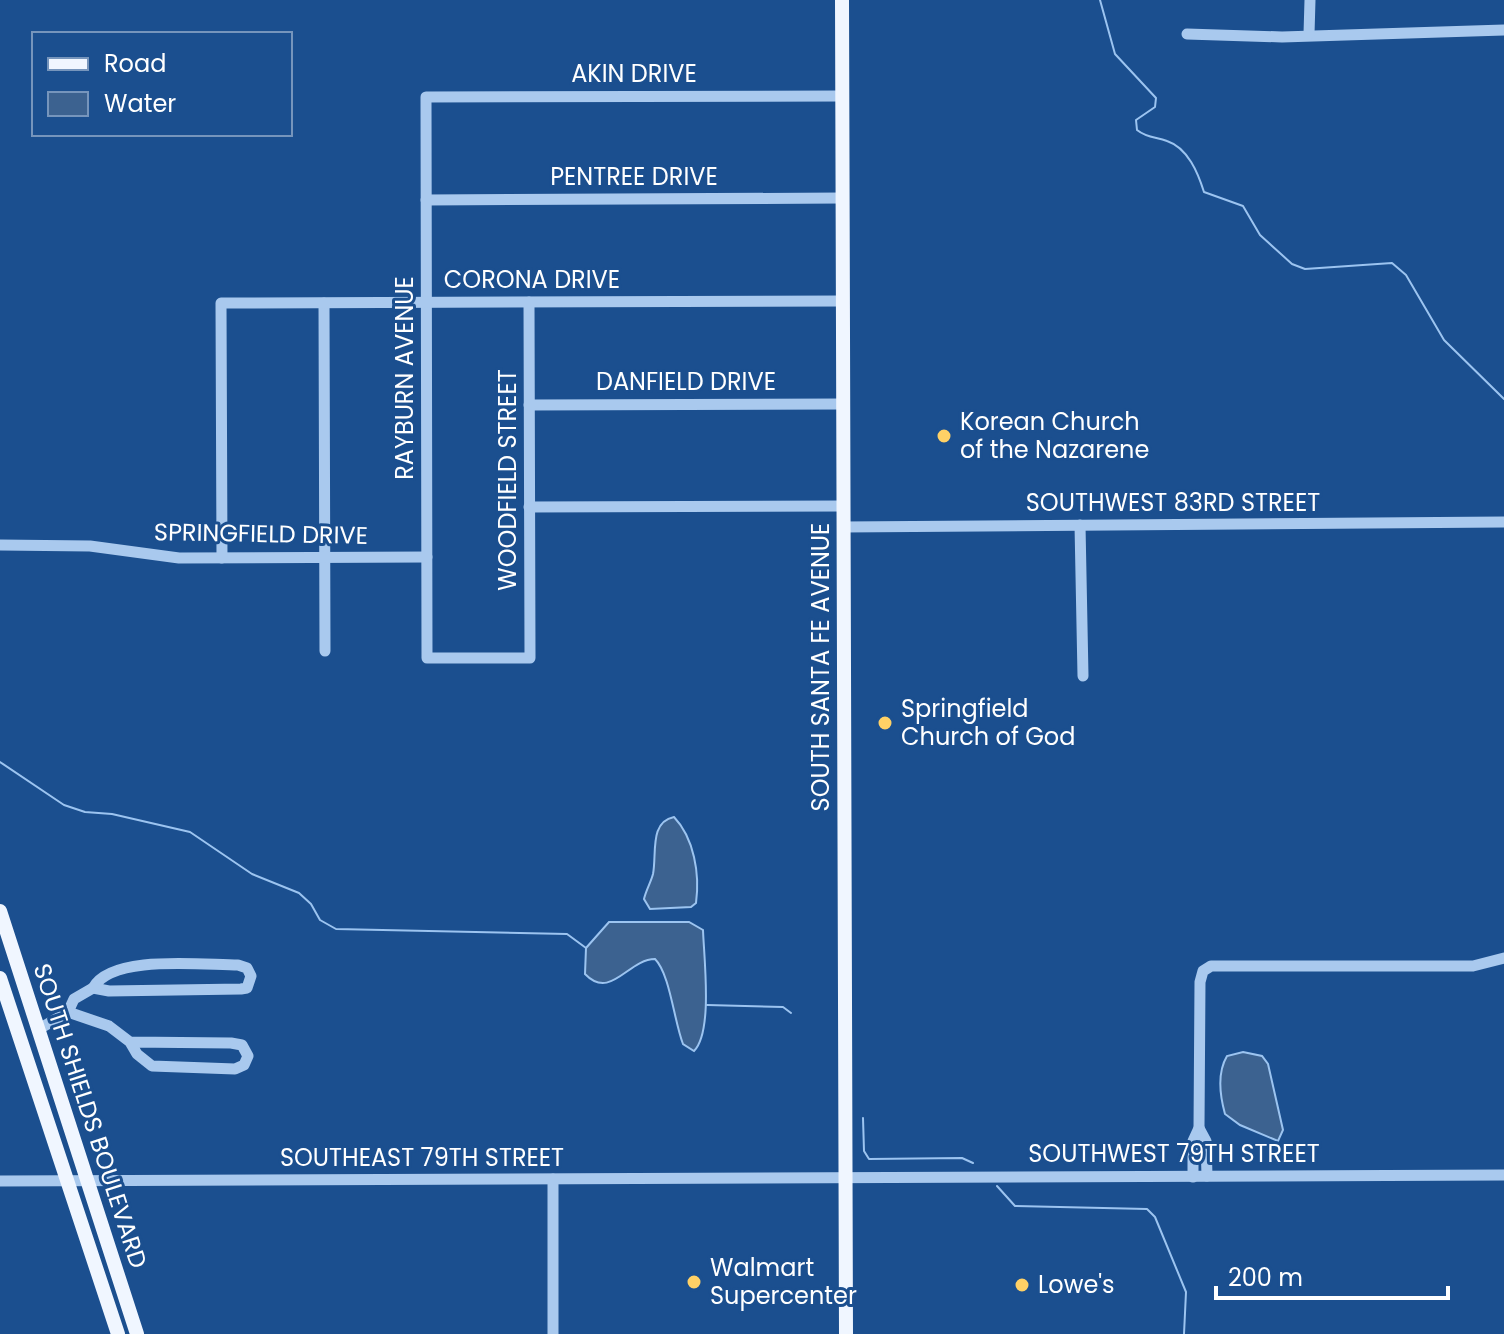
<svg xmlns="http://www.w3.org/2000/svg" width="1504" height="1334" font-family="Poppins,sans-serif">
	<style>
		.water { fill: #3c6290; stroke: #9cc4f0; stroke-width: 2 }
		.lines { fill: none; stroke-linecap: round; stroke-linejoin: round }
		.stream { stroke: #9cc4f0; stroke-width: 2 }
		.minor { stroke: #a9c9ee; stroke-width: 11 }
		.major { stroke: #f0f6ff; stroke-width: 14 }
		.poi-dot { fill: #ffd166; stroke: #1b4f8f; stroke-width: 3 }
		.labels { text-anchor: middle; stroke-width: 6; stroke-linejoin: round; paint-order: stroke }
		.street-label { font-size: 24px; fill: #fff; stroke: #1b4f8f }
		.poi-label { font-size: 24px; fill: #fff; stroke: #1b4f8f; text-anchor: start }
	</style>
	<rect width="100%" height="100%" fill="#1b4f8f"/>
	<g class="water">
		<path d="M674,817C694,838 700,874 696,903L691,907L650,909L644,899C646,890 651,882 653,874C657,854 649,822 674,817Z"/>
		<path d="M609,922H689L703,930C704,959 713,1032 694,1051L683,1044C674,1021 670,974 655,959C628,959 611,1001 585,974L586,948Z"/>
		<path d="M1243,1052L1262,1056L1268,1064L1283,1130L1278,1141L1240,1125L1225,1114C1220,1096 1217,1073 1227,1056Z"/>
	</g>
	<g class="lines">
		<g class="stream">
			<path d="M1100,0L1115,54L1156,98L1155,107L1136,120L1137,130C1147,138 1156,137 1167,141C1188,148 1198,173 1204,192L1243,206L1260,235L1292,264L1305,269L1392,263L1406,275L1444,340L1504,399"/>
			<polyline points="0,762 64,805 85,812 112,814 190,832 252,874 299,893 311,904 320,920 336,929 567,934 586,948"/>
			<polyline points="707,1005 783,1007 791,1013"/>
			<polyline points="863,1118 864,1151 869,1159 962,1158 973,1163"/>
			<polyline points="997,1186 1015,1206 1147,1209 1155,1217 1186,1292 1184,1334"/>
		</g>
		<g class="minor">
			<polyline points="1187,34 1282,37 1504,30"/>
			<polyline points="1309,34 1310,0"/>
			<polyline points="426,200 842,198"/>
			<polyline points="529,302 530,658 427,658 426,97 842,96"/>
			<polyline points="324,303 325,651"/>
			<polyline points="529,405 842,404"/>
			<polyline points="529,507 843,506"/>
			<polyline points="1080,525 1083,676"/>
			<polyline points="843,527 1504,522"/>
			<polyline points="0,545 90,546 179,558 427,557"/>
			<polyline points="222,558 221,303 842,301"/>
			<path d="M238,965L247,968L251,976L247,988L241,989L109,991L93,988C111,954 202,965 238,965Z"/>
			<polyline points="68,1012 109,1026 130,1042 137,1054 152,1066 235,1069 244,1065 248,1056 242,1045 231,1043 130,1042"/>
			<polyline points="39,1029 68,1012 74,999 93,988"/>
			<polyline points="1199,1128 1206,1141 1207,1176"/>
			<polyline points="1193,1177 1193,1141 1199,1128 1200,982 1203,971 1211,966 1473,966 1504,958"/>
			<polyline points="553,1179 553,1334"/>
			<polyline points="0,1181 1504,1175"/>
		</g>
		<g class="major">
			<polyline points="842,0 846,1334"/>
			<polyline points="0,911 137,1334"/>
			<polyline points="0,978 118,1334"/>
		</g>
	</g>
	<g class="poi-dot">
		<circle cx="944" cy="436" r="8"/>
		<circle cx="885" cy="723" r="8"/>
		<circle cx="694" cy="1282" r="8"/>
		<circle cx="1022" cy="1285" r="8"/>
	</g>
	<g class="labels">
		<g class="street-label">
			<text x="634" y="82">AKIN DRIVE</text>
			<text x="634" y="185">PENTREE DRIVE</text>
			<text x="532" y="288">CORONA DRIVE</text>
			<text transform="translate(405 378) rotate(-90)" y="8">RAYBURN AVENUE</text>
			<text x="686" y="390">DANFIELD DRIVE</text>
			<text transform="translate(508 480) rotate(-90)" y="8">WOODFIELD STREET</text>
			<text x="1173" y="511">SOUTHWEST 83RD STREET</text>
			<text transform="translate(261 534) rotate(1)" y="8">SPRINGFIELD DRIVE</text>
			<text transform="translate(821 667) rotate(-90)" y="8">SOUTH SANTA FE AVENUE</text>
			<text transform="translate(90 1116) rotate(72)" y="8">SOUTH SHIELDS BOULEVARD</text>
			<text x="1174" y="1162">SOUTHWEST 79TH STREET</text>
			<text x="422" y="1166">SOUTHEAST 79TH STREET</text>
		</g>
		<g class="poi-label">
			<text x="960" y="430">Korean Church<tspan x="960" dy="28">of the Nazarene</tspan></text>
			<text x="901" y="717">Springfield<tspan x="901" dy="28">Church of God</tspan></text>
			<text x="710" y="1276">Walmart<tspan x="710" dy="28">Supercenter</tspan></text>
			<text x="1038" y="1293">Lowe's</text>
		</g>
	</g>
	<rect x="32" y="32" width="260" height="104" fill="#1b4f8f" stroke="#7695bc" stroke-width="2"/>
	<rect x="48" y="58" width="40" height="12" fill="#f0f6ff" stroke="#7695bc" stroke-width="2"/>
	<text x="104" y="72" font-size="24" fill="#ffffff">Road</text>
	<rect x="48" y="92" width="40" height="24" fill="#3c6290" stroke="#7695bc" stroke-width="2"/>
	<text x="104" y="112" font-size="24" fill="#ffffff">Water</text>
	<path d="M1216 1286v12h232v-12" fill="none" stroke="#ffffff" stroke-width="4"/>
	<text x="1228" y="1286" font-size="24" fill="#ffffff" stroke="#1b4f8f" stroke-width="6" paint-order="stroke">200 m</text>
</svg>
